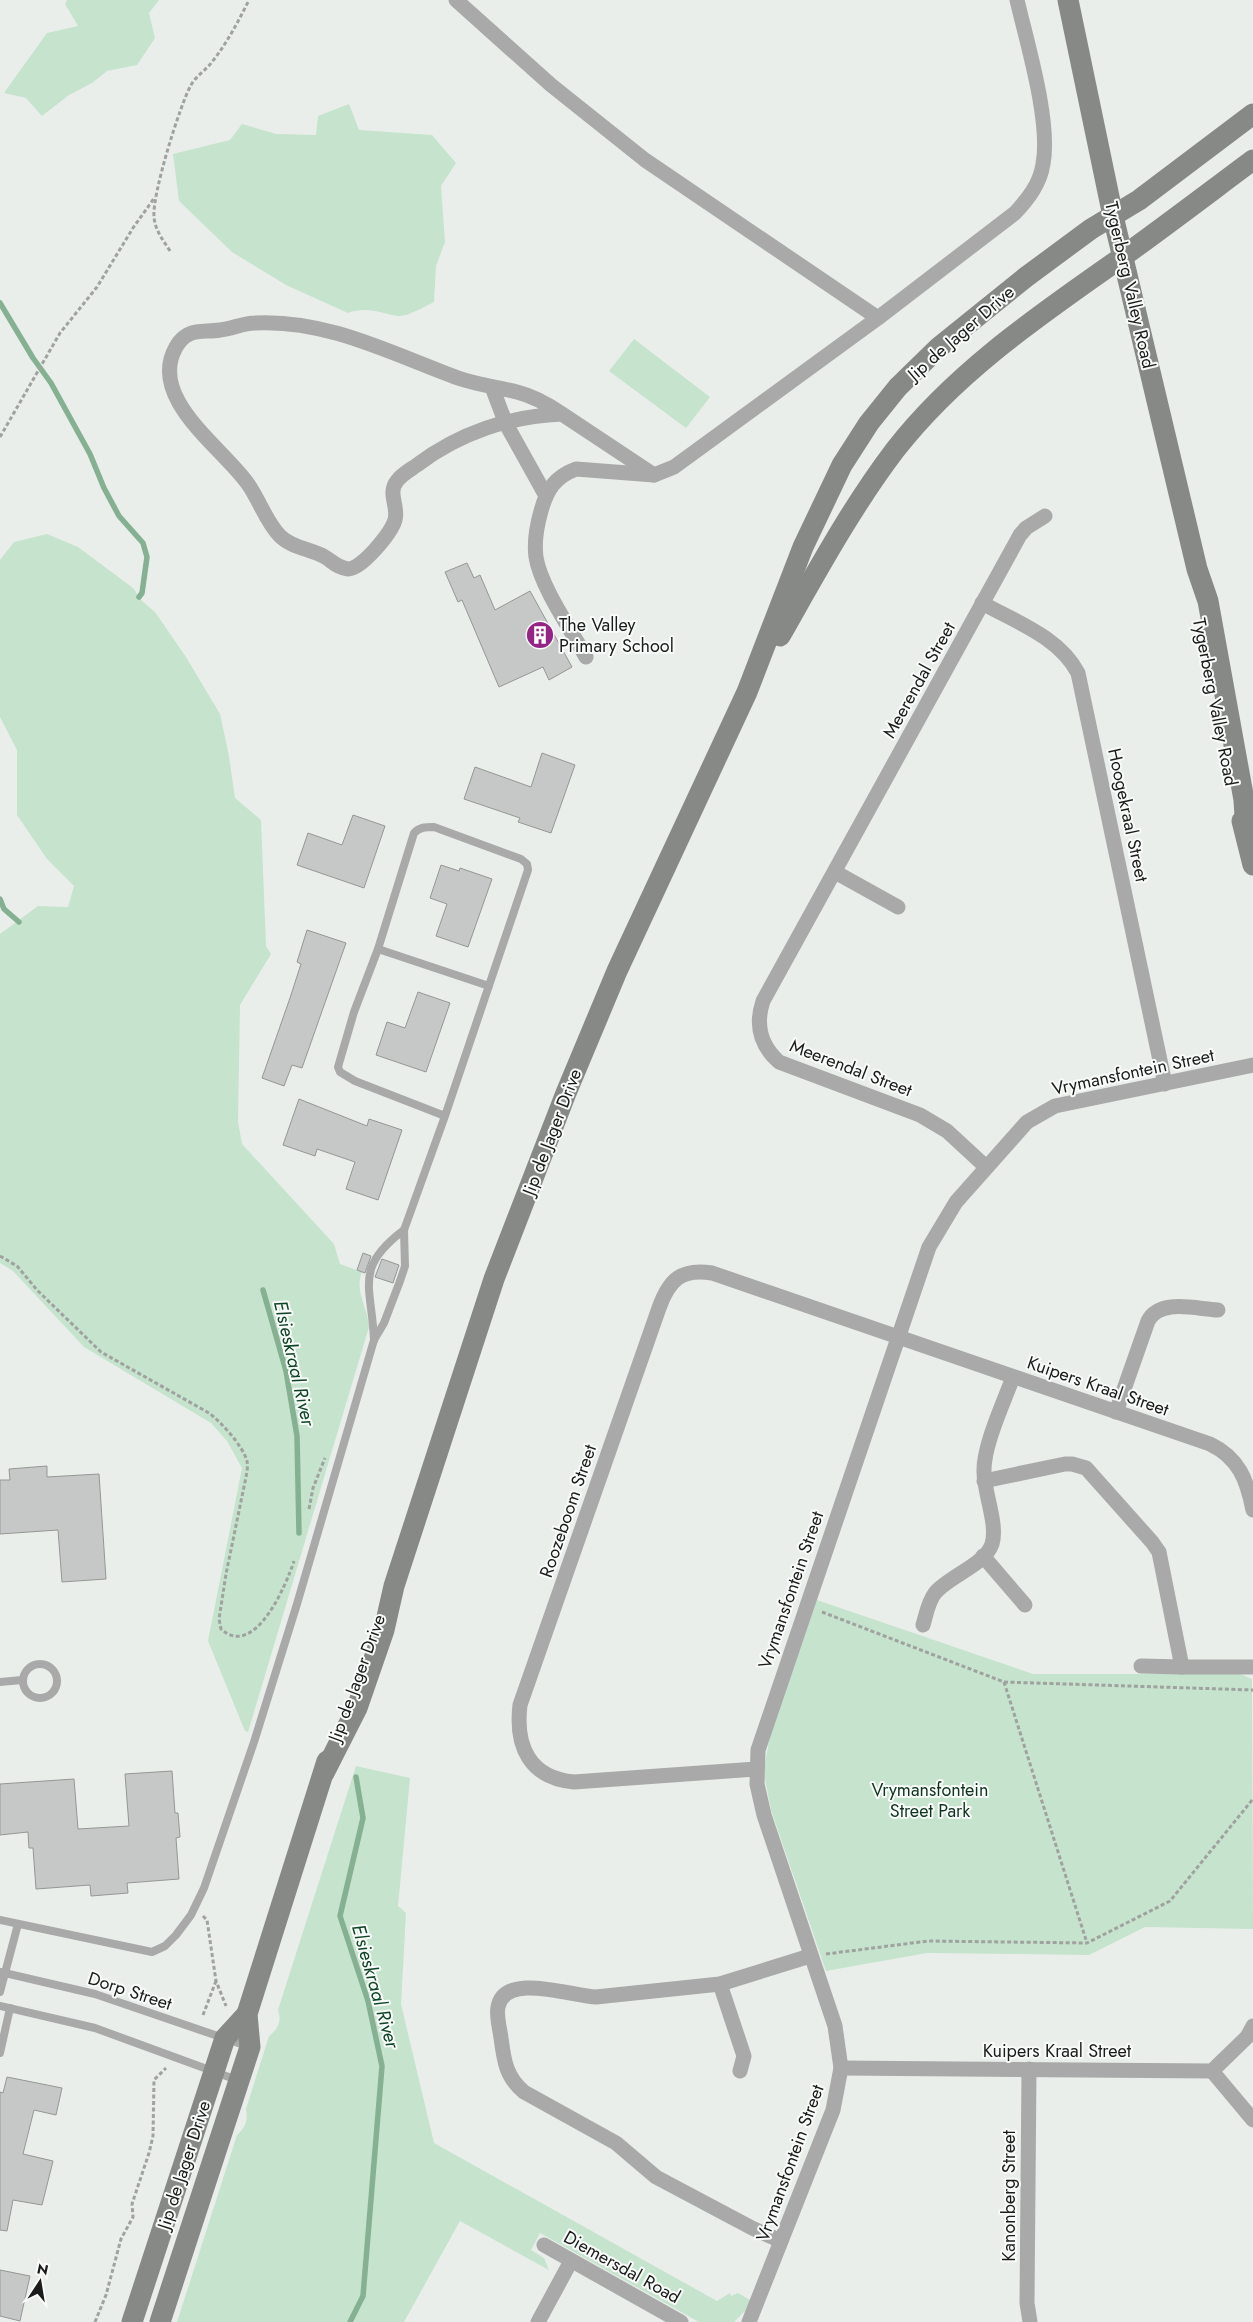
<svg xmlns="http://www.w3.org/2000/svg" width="1253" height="2322" font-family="Jost,sans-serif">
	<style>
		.green { fill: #c5e3cd }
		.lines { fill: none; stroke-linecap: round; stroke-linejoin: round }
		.stream { stroke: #85b192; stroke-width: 5.5 }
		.building { fill: #c5c8c6; stroke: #949795 }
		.path { stroke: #9fa29f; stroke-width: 3; stroke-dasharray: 4 2.5; stroke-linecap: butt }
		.lane { stroke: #a8a9a8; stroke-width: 8 }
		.street { stroke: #a8a9a8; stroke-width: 15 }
		.secondary { stroke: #878987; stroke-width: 21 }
		.labels { text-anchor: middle; stroke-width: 4; stroke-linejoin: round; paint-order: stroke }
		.street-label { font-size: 18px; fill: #1a1b1a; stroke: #f8fbf9 }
		.poi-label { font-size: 18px; fill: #1a1b1a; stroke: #f8fbf9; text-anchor: start }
		.park-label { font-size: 18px; fill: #10341e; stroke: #f8fbf9 }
		.water-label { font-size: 19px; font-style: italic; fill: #0f4526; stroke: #f8fbf9 }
	</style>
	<rect width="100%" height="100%" fill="#eaeeeb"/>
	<g class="green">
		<polygon points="67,0 159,0 149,13 155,38 137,65 107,71 92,83 69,95 42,116 26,98 4,93 47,33 78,26 65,4"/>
		<path d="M349,104L359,130L432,135L456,163L441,186L445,242L436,266L434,302C425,306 408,317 398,316C380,313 366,306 348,313L286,285L232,252L179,201L173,154L230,140L242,124L276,134L316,135L318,116Z"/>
		<polygon points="634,339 710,397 686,428 609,371"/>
		<path d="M47,534L78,547L133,588L142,601L155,612L186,657L220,714L229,756L235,798L261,820L266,946L271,954L240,1005L238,1122L242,1144L334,1244L340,1264L362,1272C354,1291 368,1308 369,1327L248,1732L245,1731L208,1641L242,1468L227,1441L211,1423L84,1347L13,1271L0,1263V934L38,906L68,907L74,886L47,859L17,815V750L0,717V560L14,542Z"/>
		<polygon points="817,1600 1033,1674 1240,1674 1252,1679 1253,1929 1145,1927 1089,1955 927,1953 826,1971 771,1810 765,1779 765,1764 770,1735"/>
		<path d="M356,1766L410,1778L398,1906L406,1913L401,2004L434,2143L717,2301L730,2293L731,2296L738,2293L750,2300L746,2310L734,2322H699L540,2233L531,2250L544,2258L549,2270L460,2221L404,2322H177L237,2135C246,2127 248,2120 246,2109L269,2036C278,2029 282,2021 278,2010Z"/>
	</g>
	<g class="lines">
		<g class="stream">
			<polyline points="0,303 33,358 51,383 90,454 104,488 119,516 143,543 147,557 142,593 139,597"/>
			<polyline points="0,899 4,909 19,922"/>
			<polyline points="263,1290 286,1371 297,1436 299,1533"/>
			<polyline points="350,2322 363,2296 382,2066 368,2001 340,1916 363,1818 356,1777"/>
		</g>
	</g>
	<g class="building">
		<polygon points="467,563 474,578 480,575 495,610 530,591 572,667 549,680 543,667 499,687 462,600 458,602 445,572"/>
		<polygon points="542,753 575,765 551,833 518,822 520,818 464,799 475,767 531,787"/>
		<polygon points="353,815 385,826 364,888 297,865 308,833 342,845"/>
		<polygon points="441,865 459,871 460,868 492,879 468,947 436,936 447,904 430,898"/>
		<polygon points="307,930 346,943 302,1068 292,1065 284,1086 262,1078 290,998 301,964 297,962"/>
		<polygon points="418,992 450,1003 426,1072 376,1055 387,1022 405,1028"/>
		<polygon points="299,1099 367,1126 369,1119 402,1130 378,1200 346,1189 355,1162 317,1149 315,1156 283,1145"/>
		<polygon points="363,1253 371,1256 365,1273 357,1270"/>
		<polygon points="382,1259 399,1265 393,1283 375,1277"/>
		<polygon points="47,1466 47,1477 99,1474 106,1579 62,1582 58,1530 0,1534 0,1480 10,1480 9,1469"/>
		<polygon points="172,1771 175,1813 178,1813 180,1837 176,1838 179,1879 127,1883 128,1893 91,1896 90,1885 36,1889 33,1848 29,1848 28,1832 0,1835 0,1784 74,1779 78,1829 129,1826 125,1774"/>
		<polygon points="7,2077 62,2088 56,2115 34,2110 23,2154 53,2161 42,2205 13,2200 7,2231 0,2230 0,2092 3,2093"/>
		<polygon points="0,2270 30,2276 20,2321 0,2316"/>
	</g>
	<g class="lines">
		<g class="path">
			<path d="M170,251C163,240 155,230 154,217C152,194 180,105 191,85C196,76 206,70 212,62C227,43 238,22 249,0"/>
			<polyline points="0,437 60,333 97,287 133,228 155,197"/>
			<path d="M0,1256L17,1266L37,1290L101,1352L209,1413C221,1422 243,1446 247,1461C248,1466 247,1472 246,1477L226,1574L219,1619L221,1629C255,1660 287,1583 294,1561"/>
			<polyline points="309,1509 313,1488 325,1458"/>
			<polyline points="822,1612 1004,1682 1087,1943"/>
			<polyline points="1004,1682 1253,1690"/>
			<polyline points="203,1916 207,1920 216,1981 226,2006"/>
			<polyline points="826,1954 928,1941 1087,1943 1170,1901 1253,1799"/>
			<polyline points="203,2015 216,1981"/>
			<polyline points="95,2322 106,2295 121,2239 133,2217 132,2204 149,2153 153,2136 154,2080 166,2068"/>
		</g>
		<g class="lane">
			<polyline points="378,949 489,986"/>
			<path d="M374,1340C372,1287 353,1268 404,1230"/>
			<circle cx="40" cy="1681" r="17"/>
			<polyline points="0,1682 22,1680"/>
			<path d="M0,1920L152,1952L165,1946L176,1935L191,1915L204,1888L254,1742L297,1604L374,1340L384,1323L400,1281L405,1266L404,1230L445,1116L528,870L527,864L521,859L434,827C425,827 420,827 414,833L378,949L354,1012L338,1067L340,1072L355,1081L445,1116"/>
			<polyline points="0,1972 95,1994 247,2046"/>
			<polyline points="0,1992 18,1924"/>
			<polyline points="0,2006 95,2028 237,2080"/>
			<polyline points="0,2053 10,2008"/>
		</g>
		<g class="street">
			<polyline points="456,0 551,85 645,160 878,318"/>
			<polyline points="492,387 506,424 545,494"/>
			<path d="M562,414C510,416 459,433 417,465C410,470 402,474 397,481C387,493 399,507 395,520C391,533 362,569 348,569C338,568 333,562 325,557C311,549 292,548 280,536C266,522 260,501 248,484C222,447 147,398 176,347C187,327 202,333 220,330C232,329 243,323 255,323C327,319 392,354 458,378C478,385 498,387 517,392C533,396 549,405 562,414L654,475"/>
			<path d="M982,603C1016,622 1059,637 1078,673L1165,1084"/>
			<path d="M586,657C571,630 540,585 536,557C534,542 537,525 541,511C547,489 555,477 576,469L654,475L674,467L878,318L1015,213C1028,199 1040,184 1043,164C1051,122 1027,43 1017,0"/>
			<polyline points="835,872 898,907"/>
			<path d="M986,1167L947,1131L920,1115L779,1062C760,1045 755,1025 763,1001L1020,535L1026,528L1045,516"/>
			<path d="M1116,1412L1148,1321C1160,1298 1196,1309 1218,1310"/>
			<polyline points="984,1481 1065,1464 1072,1464 1086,1468 1152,1542 1159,1552 1182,1667 1253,1667"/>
			<polyline points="983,1556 1025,1605"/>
			<path d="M923,1625C926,1615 928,1602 935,1593C949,1576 985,1565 992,1544C998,1524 984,1493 984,1472C983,1446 1004,1402 1013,1377"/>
			<polyline points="1141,1666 1182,1667"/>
			<path d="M756,1769L574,1782C530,1778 515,1747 520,1705L659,1308C669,1280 681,1268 712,1273L1210,1444C1239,1458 1247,1480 1253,1510"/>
			<polyline points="720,1984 744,2056 740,2071"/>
			<polyline points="841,2068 1212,2071 1247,2037 1253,2026"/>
			<polyline points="1029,2069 1027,2303 1030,2322"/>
			<polyline points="1212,2071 1253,2120"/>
			<path d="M781,2241L752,2228L656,2177L616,2143L524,2092C506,2077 504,2061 501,2038C500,2029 496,2016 498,2007C505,1971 574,1997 596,1997L720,1984L810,1956"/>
			<polyline points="544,2245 681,2322"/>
			<polyline points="538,2322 571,2261"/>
			<polyline points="749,2322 833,2110 841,2068 835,2026 764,1815 757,1784 758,1750 929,1247 956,1202 1027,1122 1055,1106 1253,1065"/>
		</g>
		<g class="secondary">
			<polyline points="1068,0 1113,216 1197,569 1208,601 1244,800 1246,833"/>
			<path d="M780,636C816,573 851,508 895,450C957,370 1044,312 1125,255C1168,224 1210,192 1253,160"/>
			<polyline points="1242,821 1253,865"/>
			<polyline points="324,1773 357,1708 384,1630 394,1586 494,1279 566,1093 617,971 747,692 803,547 842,465 869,423 898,387 938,348 1026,277 1091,229 1139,200 1253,114"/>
			<polyline points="132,2322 225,2038 247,2014"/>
			<polyline points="160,2322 250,2047 247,2014 327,1761"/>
		</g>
	</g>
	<defs>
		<symbol id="building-disc" viewBox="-11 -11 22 22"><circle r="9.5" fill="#942586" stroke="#f8fbf9"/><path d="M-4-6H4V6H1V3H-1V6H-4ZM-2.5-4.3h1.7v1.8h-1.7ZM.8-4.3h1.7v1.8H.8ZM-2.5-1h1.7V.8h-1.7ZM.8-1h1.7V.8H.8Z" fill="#fff"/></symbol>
	</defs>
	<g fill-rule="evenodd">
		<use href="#building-disc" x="524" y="619" width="32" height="32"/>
	</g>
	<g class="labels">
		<g class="street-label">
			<text transform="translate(1130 285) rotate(77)" y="6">Tygerberg Valley Road</text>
			<text transform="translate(961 333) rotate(-41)" y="6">Jip de Jager Drive</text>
			<text transform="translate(919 680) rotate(-61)" y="6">Meerendal Street</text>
			<text transform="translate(1215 702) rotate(79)" y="6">Tygerberg Valley Road</text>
			<text transform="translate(1128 815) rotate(78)" y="6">Hoogekraal Street</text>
			<text transform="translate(851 1068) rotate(21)" y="6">Meerendal Street</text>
			<text transform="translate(1133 1072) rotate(-12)" y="6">Vrymansfontein Street</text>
			<text transform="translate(552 1132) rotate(-69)" y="6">Jip de Jager Drive</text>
			<text transform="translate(1098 1386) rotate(19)" y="6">Kuipers Kraal Street</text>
			<text transform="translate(568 1511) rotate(-71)" y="6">Roozeboom Street</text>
			<text transform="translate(791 1590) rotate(-71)" y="6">Vrymansfontein Street</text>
			<text transform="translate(357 1678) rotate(-70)" y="6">Jip de Jager Drive</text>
			<text transform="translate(130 1991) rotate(18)" y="6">Dorp Street</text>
			<text x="1057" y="2057">Kuipers Kraal Street</text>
			<text transform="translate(790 2163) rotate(-70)" y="6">Vrymansfontein Street</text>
			<text transform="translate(184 2165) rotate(-72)" y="6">Jip de Jager Drive</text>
			<text transform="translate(1009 2196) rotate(-90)" y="6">Kanonberg Street</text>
			<text transform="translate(622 2267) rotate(29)" y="6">Diemersdal Road</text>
		</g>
		<g class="poi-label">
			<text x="559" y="631">The Valley<tspan x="559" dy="21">Primary School</tspan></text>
		</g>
		<g class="park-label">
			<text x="930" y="1796">Vrymansfontein<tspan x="930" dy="21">Street Park</tspan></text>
		</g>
		<g class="water-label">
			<text transform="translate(295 1363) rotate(77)" y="7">Elsieskraal River</text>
			<text transform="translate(376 1986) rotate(74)" y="7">Elsieskraal River</text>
		</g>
	</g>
	<g transform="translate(40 2282) rotate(12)" stroke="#f8fbf9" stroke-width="4" paint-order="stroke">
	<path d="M0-4L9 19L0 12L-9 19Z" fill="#1a1b1a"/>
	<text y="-8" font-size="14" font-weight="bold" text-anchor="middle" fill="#1a1b1a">N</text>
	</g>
</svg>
